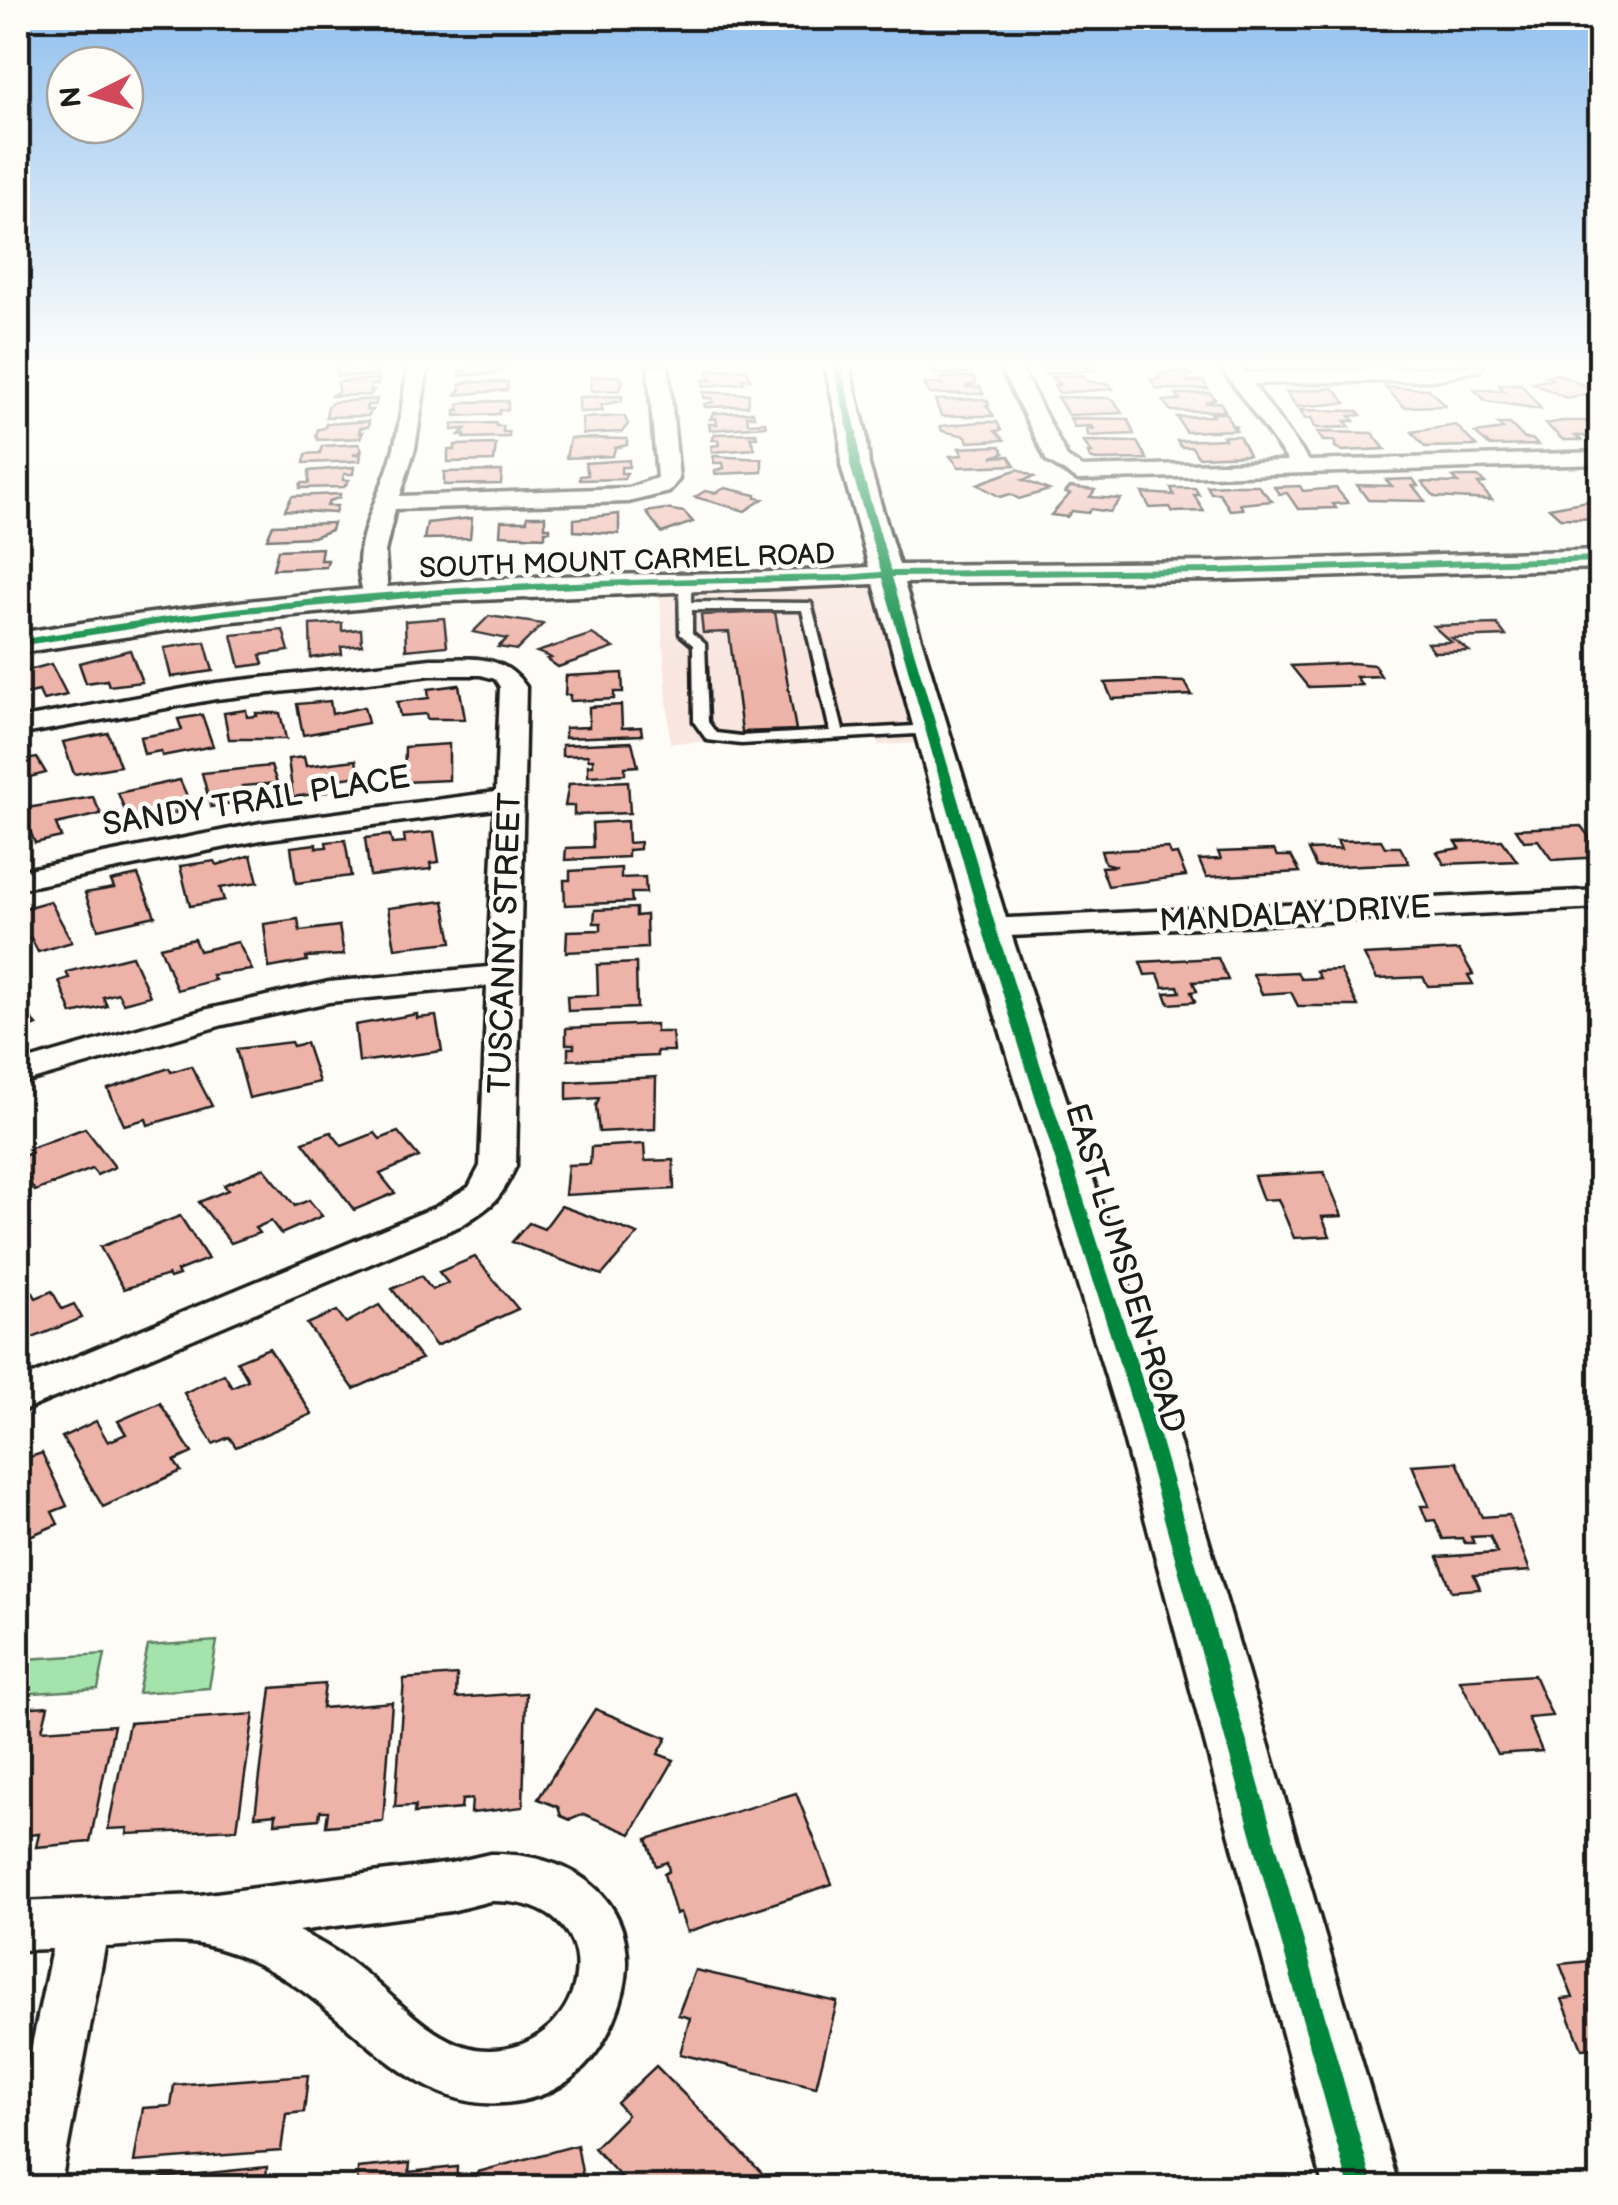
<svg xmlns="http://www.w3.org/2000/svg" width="1618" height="2205" font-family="'Balsamiq Sans',sans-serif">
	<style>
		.built { fill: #f8e6df }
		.green { fill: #a4e3ab; stroke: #608064; stroke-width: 2.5 }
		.building { fill: #edb2a8; stroke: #1c1c1c; stroke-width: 2.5 }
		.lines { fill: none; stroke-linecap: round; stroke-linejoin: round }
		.service-casing { stroke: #1c1c1c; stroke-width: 7 }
		.minor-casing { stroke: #1c1c1c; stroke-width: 7 }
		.tertiary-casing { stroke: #1c1c1c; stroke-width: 7 }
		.service { fill: #fdfcf7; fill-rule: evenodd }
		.minor { fill: #fdfcf7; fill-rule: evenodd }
		.tertiary { fill: #fdfcf7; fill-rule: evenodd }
		.cycleway-casing { stroke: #fdfcf7; stroke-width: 6 }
		.cycleway { fill: #00873e; fill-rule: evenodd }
		.labels { text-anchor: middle; stroke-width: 9; stroke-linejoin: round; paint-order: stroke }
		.far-street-label { font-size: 28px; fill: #1c1c1c; stroke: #fdfcf7 }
		.street-label { font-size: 32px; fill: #1c1c1c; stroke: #fdfcf7 }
	</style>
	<rect width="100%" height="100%" fill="#fdfcf7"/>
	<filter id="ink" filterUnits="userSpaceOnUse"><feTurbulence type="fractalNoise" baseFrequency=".01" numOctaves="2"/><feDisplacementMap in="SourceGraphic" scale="20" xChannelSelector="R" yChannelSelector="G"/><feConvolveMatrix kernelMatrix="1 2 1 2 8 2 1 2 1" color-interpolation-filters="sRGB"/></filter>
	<g filter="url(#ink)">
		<polygon class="built" points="879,584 923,743 879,745 875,738 865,737 670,743 660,599 652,595 651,590"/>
		<g class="green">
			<polygon points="217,1641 209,1688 138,1693 148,1646"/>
			<polygon points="105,1654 98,1689 18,1694 26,1659"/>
		</g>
		<g class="building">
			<polygon points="335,366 377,366 371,366 370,371 378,371 377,376 337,376"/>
			<polygon points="468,366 509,366 500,373 460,376 460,370 468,370"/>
			<polygon points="918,366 965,366 972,373 935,374 932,368"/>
			<polygon points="1096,366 1098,370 1046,374 1042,367"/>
			<polygon points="746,369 751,379 743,379 744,383 704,386 703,380 711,380 707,370"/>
			<polygon points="1188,372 1192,375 1186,377 1188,382 1203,381 1208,389 1157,389 1150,380 1160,379 1157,373"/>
			<polygon points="1558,374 1599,392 1566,398 1533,383 1553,379 1546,376"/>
			<polygon points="1084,375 1087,381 1110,385 1113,389 1059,393 1054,385 1060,385 1051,377"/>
			<polygon points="619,376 623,380 620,390 591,391 591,377"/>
			<polygon points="974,377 976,383 965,387 980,387 983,394 930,394 924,384 942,384 940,378"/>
			<polygon points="379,379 378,385 370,385 369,390 374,390 370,395 330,396 338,392 338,382"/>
			<polygon points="466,382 508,382 507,390 456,395 461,389 459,385"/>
			<polygon points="1521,384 1541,409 1486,401 1474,389 1504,391 1499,385"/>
			<polygon points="1385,387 1429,389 1445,406 1404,407"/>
			<polygon points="1334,388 1346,403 1297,407 1286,392"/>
			<polygon points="703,392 749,394 748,406 705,407 704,404 713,402 712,398 704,398"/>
			<polygon points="1210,393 1215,399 1205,403 1220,402 1225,411 1171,411 1163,401 1180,400 1176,394"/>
			<polygon points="622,396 622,401 601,405 603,411 579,412 579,397"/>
			<polygon points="1057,397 1108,398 1114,400 1122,413 1068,415"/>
			<polygon points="377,399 375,405 367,405 366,410 372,410 368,416 326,417 328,406 334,402"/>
			<polygon points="983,399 988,401 989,405 986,405 994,416 941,416 935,400"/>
			<polygon points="508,401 508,410 500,410 499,414 455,416 455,410 460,410 458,405 465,402"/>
			<polygon points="1300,410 1358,411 1361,415 1350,416 1354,421 1345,421 1350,427 1319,428 1314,427 1312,418 1305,419"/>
			<polygon points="753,412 754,416 747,416 748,423 765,422 766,426 710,430 709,424 717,424 716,418 710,419 713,413"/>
			<polygon points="1211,413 1226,413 1231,424 1237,427 1233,427 1236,430 1186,432 1177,417 1213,416"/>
			<polygon points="624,416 628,424 622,432 583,434 582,418"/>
			<polygon points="1070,418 1128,419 1134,434 1088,436 1087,429 1094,429 1092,426 1074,427"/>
			<polygon points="369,421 368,427 360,428 359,433 363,432 360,438 318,440 316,436 318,429 325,428 326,424"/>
			<polygon points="1562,421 1585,421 1600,435 1600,442 1592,443 1584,436 1576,436 1581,440 1563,440 1546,424"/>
			<polygon points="980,422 997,422 1001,430 995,431 1004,440 968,442 966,436 942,431 940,426"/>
			<polygon points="496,423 496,426 503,426 503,432 509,432 509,437 464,438 465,435 459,435 465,429 452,430 453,424"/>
			<polygon points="1498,424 1510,424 1525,439 1532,439 1538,445 1490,446 1475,433 1503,429"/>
			<polygon points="1456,425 1476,446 1425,447 1412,432"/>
			<polygon points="1317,432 1372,433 1385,449 1343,451 1335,447 1335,441 1323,441"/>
			<polygon points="756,433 757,437 750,437 755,449 712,452 711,446 719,445 718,440 712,440 715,434"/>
			<polygon points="1223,436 1239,436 1249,455 1198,457 1192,447 1181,447 1177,441 1225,439"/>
			<polygon points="570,438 627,439 627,445 615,448 613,456 566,458"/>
			<polygon points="1083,441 1137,442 1147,459 1096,460 1090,458 1088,453 1092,453"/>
			<polygon points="359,444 362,451 353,455 361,454 360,461 304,463 306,454 320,453 322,446"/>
			<polygon points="496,444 494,461 448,462 448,450 455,450 455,445"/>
			<polygon points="1000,446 1004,453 992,457 1009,456 1015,465 959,467 950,456 963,455 959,448"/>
			<polygon points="713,456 762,459 762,472 715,474 715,470 724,468 723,463 714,463"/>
			<polygon points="629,460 629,467 621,467 621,473 627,473 624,479 580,480 580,476 588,475 585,463"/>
			<polygon points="354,467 353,474 344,474 343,480 349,480 344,487 300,488 301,483 309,483 309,471"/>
			<polygon points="1018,469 1034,477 1023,480 1049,490 1019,499 1010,494 1000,497 977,484"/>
			<polygon points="502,471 501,484 444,485 444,472"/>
			<polygon points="1453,477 1478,477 1485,483 1478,484 1492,500 1435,497 1422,482 1458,483"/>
			<polygon points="1413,479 1418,486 1413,486 1425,501 1368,500 1357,485 1392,486 1386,480"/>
			<polygon points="1231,485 1257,485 1272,501 1240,504 1243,509 1230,510 1219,493 1211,493 1207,486"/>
			<polygon points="1300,486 1303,491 1336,488 1348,503 1333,504 1336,508 1298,509 1287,493 1279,494 1274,487"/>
			<polygon points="1070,487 1095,490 1090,497 1121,499 1110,512 1091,509 1088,513 1072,511 1067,517 1051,515 1070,494 1065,493"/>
			<polygon points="725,488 756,495 756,498 763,499 745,511 695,497 705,491 715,493"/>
			<polygon points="1171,488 1195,488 1199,495 1194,495 1204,511 1173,512 1170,507 1150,508 1142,493 1174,495"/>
			<polygon points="340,494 339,498 329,501 327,506 337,506 335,513 285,510 292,496"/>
			<polygon points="1588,501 1600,505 1600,519 1560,518 1549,508"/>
			<polygon points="665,509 684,512 693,522 662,533 646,512"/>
			<polygon points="619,514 619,534 574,531 574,519"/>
			<polygon points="527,516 545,516 545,527 550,527 550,531 545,531 545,537 500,535 501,521 527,521"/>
			<polygon points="472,518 470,538 424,539 427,523"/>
			<polygon points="333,523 331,530 313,537 267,539 273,525"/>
			<polygon points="322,548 320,560 328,560 326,567 273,569 278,550"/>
			<polygon points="775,612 796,730 742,732 729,632 703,633 701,615"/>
			<polygon points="489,616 543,624 517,650 498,647 507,639 473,632"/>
			<polygon points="444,618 447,646 406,650 405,621"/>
			<polygon points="342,623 342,631 361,629 362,645 341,647 342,654 311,658 310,625"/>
			<polygon points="1497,624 1506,636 1452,638 1469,651 1434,652 1427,643 1451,642 1433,626"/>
			<polygon points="283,630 289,651 260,655 263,664 240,667 232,635"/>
			<polygon points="592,634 614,648 558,667 547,659 551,658 548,656 537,652"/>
			<polygon points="205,642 213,671 171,677 164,648"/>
			<polygon points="130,650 142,682 109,686 107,680 86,683 79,663"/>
			<polygon points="1352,663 1374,665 1381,676 1356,677 1362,685 1308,687 1291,666"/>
			<polygon points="51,664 67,695 43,700 39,691 18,696 18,673"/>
			<polygon points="622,673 623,692 614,692 614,699 570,701 570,695 565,695 566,676"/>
			<polygon points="1149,681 1185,682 1192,695 1112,699 1105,683"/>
			<polygon points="459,685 465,719 427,719 426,714 400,716 397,702 429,698 428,689"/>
			<polygon points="330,701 332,714 364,707 368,723 303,735 297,704"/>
			<polygon points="621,705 622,728 641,727 642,735 565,738 565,728 589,727 589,707"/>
			<polygon points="246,710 247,717 257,716 256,713 280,713 286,739 229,739 224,713"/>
			<polygon points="202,715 213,746 162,756 161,751 144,754 140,737 182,730 178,719"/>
			<polygon points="108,733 120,766 74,774 63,742"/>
			<polygon points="632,742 638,766 625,767 625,774 588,776 588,765 593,765 593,759 588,759 588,755 562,756 562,745"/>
			<polygon points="449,744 449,780 404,782 405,747"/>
			<polygon points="304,757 306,766 356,760 359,776 325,781 327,792 293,797 288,759"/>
			<polygon points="37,758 46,773 18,780 18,761"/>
			<polygon points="271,766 277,783 242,786 246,800 211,807 202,773"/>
			<polygon points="180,780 191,805 175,808 177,813 129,821 118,793"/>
			<polygon points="628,781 630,813 574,815 574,806 565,806 569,784"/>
			<polygon points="93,797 101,814 56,824 61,837 35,843 21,809"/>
			<polygon points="627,821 628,843 640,842 640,849 628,850 628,857 565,860 566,848 593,847 592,823"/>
			<polygon points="1581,826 1590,838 1600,837 1600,857 1552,860 1538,840 1524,841 1516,829"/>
			<polygon points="434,832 439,862 430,863 431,869 370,876 365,838 390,835 392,844 405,843 404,835"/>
			<polygon points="345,840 351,876 296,883 291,847 316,844 316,848 327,847 326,842"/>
			<polygon points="1381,840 1385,847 1400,847 1409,863 1316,867 1308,850 1341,849 1337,841"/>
			<polygon points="1502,840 1517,861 1444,864 1437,852 1460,848 1456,842"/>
			<polygon points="1168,848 1171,855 1177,854 1186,876 1108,886 1101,867 1117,866 1105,863 1101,851"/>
			<polygon points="1274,850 1277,856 1291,856 1300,872 1206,877 1199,860 1221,859 1218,852"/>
			<polygon points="251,855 258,882 220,888 224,900 190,906 180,866 215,861 217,865"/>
			<polygon points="621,868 621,878 645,877 646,893 631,893 632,902 565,905 564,880 570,880 570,871"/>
			<polygon points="138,875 155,916 98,929 85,893 114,888 111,881"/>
			<polygon points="50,901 72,942 38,952 31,938 18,942 18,910"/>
			<polygon points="444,901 452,942 395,948 388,908"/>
			<polygon points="636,908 636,916 646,915 647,948 566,952 567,931 601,930 601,923 594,923 595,910"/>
			<polygon points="298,919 300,931 339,926 344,955 306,957 307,961 269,968 264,924"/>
			<polygon points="194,939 199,951 238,942 252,970 212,975 215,980 177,990 160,947"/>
			<polygon points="1459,950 1473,974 1468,975 1473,984 1428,986 1423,977 1377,979 1364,955"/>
			<polygon points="132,956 150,996 123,1003 118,993 103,997 107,1006 72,1014 59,981 69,978 66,972"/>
			<polygon points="1218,958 1228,980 1193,982 1197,991 1191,992 1195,1002 1169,1004 1165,993 1180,992 1178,986 1163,987 1158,974 1145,975 1140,962"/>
			<polygon points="636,963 637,1008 568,1011 567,996 598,995 597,965"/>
			<polygon points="1340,970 1358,1006 1298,1006 1291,992 1262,994 1253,974 1297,972 1301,979 1320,978 1316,971"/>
			<polygon points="18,1005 37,1025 18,1033"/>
			<polygon points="417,1014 417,1018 436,1016 442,1051 359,1062 355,1025"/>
			<polygon points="656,1024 656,1032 672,1032 674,1051 657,1051 657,1056 568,1060 568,1048 574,1048 574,1044 566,1044 566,1028"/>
			<polygon points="291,1042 293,1046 306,1043 319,1082 249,1098 236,1049"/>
			<polygon points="191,1066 212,1106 148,1125 146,1119 124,1125 108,1089 169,1068 171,1072"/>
			<polygon points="656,1077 655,1129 599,1132 596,1106 599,1098 567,1100 567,1082"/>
			<polygon points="85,1128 115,1167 97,1175 92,1169 35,1191 18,1165 18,1158 31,1153 28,1149"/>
			<polygon points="331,1132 342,1146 375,1133 380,1139 398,1132 419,1157 380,1174 395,1193 354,1210 303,1142"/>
			<polygon points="644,1144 645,1161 673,1160 674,1189 565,1195 568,1165 590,1164 591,1147"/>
			<polygon points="264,1168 295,1206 309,1200 322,1216 281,1234 271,1221 255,1228 259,1233 231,1243 199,1202 228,1190 224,1185"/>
			<polygon points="1324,1172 1342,1216 1322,1217 1330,1236 1294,1238 1278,1199 1263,1200 1254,1176"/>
			<polygon points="561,1206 638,1234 602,1275 512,1242 529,1223 544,1229"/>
			<polygon points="180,1216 208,1259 177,1271 179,1275 170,1278 168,1275 124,1289 100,1247"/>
			<polygon points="475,1257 518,1309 436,1346 392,1289 421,1276 432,1290 448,1283 439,1272"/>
			<polygon points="23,1275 36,1298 52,1291 62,1309 74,1304 82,1318 18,1344 18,1278"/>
			<polygon points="379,1305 421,1359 354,1389 307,1324 337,1311 346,1323"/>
			<polygon points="269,1348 312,1414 236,1447 229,1437 213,1444 184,1393 224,1374 232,1387 248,1380 237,1361"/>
			<polygon points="160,1403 192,1453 174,1461 181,1471 103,1507 62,1437 96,1421 108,1442 126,1434 118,1421"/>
			<polygon points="42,1453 67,1506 52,1512 58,1524 18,1541 18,1461"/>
			<polygon points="1457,1462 1482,1517 1509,1515 1530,1571 1474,1575 1480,1589 1452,1591 1438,1557 1497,1553 1490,1536 1471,1537 1474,1543 1465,1543 1462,1538 1443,1539 1435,1520 1427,1521 1421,1506 1429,1506 1412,1465"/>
			<polygon points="457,1675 456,1698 526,1693 523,1807 471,1813 472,1799 462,1800 461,1809 414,1813 415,1806 395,1807 404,1679"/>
			<polygon points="1534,1675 1552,1716 1528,1718 1542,1751 1497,1754 1460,1680"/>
			<polygon points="325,1684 322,1708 392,1702 383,1821 326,1826 328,1811 320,1811 319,1819 275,1823 276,1814 255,1816 271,1688"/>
			<polygon points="48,1706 42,1730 114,1725 90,1842 36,1847 39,1834 29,1835 27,1844 18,1845 18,1708"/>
			<polygon points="595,1709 667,1738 658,1754 674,1760 631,1834 584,1814 570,1820 561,1816 558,1807 538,1799"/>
			<polygon points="254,1714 237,1829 127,1834 128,1828 108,1829 129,1723"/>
			<polygon points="796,1793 832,1884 687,1932 680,1912 676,1914 664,1874 669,1871 667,1862 656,1866 647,1839"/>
			<polygon points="1600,1960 1600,2067 1593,2048 1582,2049 1562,1999 1573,1998 1560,1964"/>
			<polygon points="695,1970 837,2002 816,2087 680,2054 690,2018 678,2015"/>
			<polygon points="656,2066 772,2183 768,2188 631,2188 594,2148 627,2115 617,2103"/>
			<polygon points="308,2075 304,2112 286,2114 281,2151 134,2162 143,2108 171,2106 174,2085"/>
			<polygon points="577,2145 585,2188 480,2188 478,2172"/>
			<polygon points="410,2163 409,2172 457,2167 456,2188 357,2188 358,2168"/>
			<polygon points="267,2167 265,2188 159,2188 161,2178"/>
		</g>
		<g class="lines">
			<defs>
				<path id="service" d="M685,576L691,580V602L811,603L843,730L933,725L940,729L933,733L741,744L707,740L694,722L693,645L680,634L679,580ZM692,610H802L830,731L741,736L716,733L708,722L705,644L692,633Z"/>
				<g id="minor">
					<path d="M408,366H428L415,448L400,496L628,488L657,478L648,366H668L679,479L669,492L628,502L395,509L385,552L388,595L385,600H367C343,555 379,500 391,459C400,429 403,397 408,366Z"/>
					<polygon points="1000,366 1020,366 1067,457 1082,467 1288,461 1220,366 1240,366 1245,373 1483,366 1480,370 1434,380 1253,384 1309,461 1600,452 1600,464 1078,480 1047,461"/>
					<path d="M431,659C470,659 502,652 526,687L516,1166C499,1201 495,1204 462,1225L18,1413V1381L436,1207L469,1187L480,1166L487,986L329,1002L223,1025L18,1084V1063L204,1010L329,982L488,967L495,809L261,840L18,889V871L261,823L496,792L500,687L495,679L481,675H431L216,699L18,735V719L216,683Z"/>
					<polygon points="1600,890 1600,908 989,937 978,935 973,928 978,921 989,919"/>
					<path d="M490,1854C592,1852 656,1922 614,2020C595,2065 563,2095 513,2102C422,2115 367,2036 300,1989C272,1969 238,1952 204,1945C175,1938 136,1946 105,1947L60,2188H18V2113L52,1949L18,1950V1902L200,1895L451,1863ZM490,1901C622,1899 588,2051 489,2050C438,2050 399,2000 362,1971C343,1955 321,1942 298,1931L451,1911Z"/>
				</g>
				<path id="tertiary" d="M825,366H849L866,433L869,465L899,565L1219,562L1600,550V568L1219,580L904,583L1009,928L1171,1413L1399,2188H1324L1117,1413L969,928L874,584L429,602L223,622L18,653V633C189,605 360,586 534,577C645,572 758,576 869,567L841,465L840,433Z"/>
			</defs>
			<use href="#service" class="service-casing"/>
			<use href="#minor" class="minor-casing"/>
			<use href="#tertiary" class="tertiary-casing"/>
			<use href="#service" class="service"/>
			<use href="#minor" class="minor"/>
			<use href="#tertiary" class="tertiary"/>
			<defs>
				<path id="cycleway" d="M833,366H841L857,433L860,465L891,571L1219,568L1600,556V562L1219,574L892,577L996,928L1153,1413L1374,2188H1349L1135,1413L982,928L882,578L843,581L635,585L429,596L223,615L18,646V640C121,623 223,608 327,598C498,582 671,578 843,575L881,572L850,465L849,433Z"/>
			</defs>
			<use href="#cycleway" class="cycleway-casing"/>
			<use href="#cycleway" class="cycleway"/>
		</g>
	</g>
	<linearGradient id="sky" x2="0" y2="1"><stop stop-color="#91c0ee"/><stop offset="0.54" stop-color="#fefefb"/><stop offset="1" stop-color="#fefefb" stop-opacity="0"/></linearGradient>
	<rect width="1618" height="675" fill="url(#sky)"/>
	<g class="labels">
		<g class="far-street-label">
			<text transform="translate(627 560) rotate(-2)" y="10">SOUTH MOUNT CARMEL ROAD</text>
		</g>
		<g class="street-label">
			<text transform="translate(256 800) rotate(-9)" y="11">SANDY TRAIL PLACE</text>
			<text transform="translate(1295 913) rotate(-3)" y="11">MANDALAY DRIVE</text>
			<text transform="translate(504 943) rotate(-88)" y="11">TUSCANNY STREET</text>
			<text transform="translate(1126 1268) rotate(73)" y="11">EAST LUMSDEN ROAD</text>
		</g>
	</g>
	<rect width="1618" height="2205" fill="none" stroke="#fdfcf7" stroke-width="60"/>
	<rect x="30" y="30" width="1558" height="2145" fill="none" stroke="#1c1c1c" stroke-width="4" filter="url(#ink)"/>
	<g transform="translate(95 95) rotate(265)"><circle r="48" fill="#fdfcf7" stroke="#a3a29f" stroke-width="2.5"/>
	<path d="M0-8L18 38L0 25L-18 38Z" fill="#d1495b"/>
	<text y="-15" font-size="28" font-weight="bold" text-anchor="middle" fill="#1c1c1c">N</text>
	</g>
</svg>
